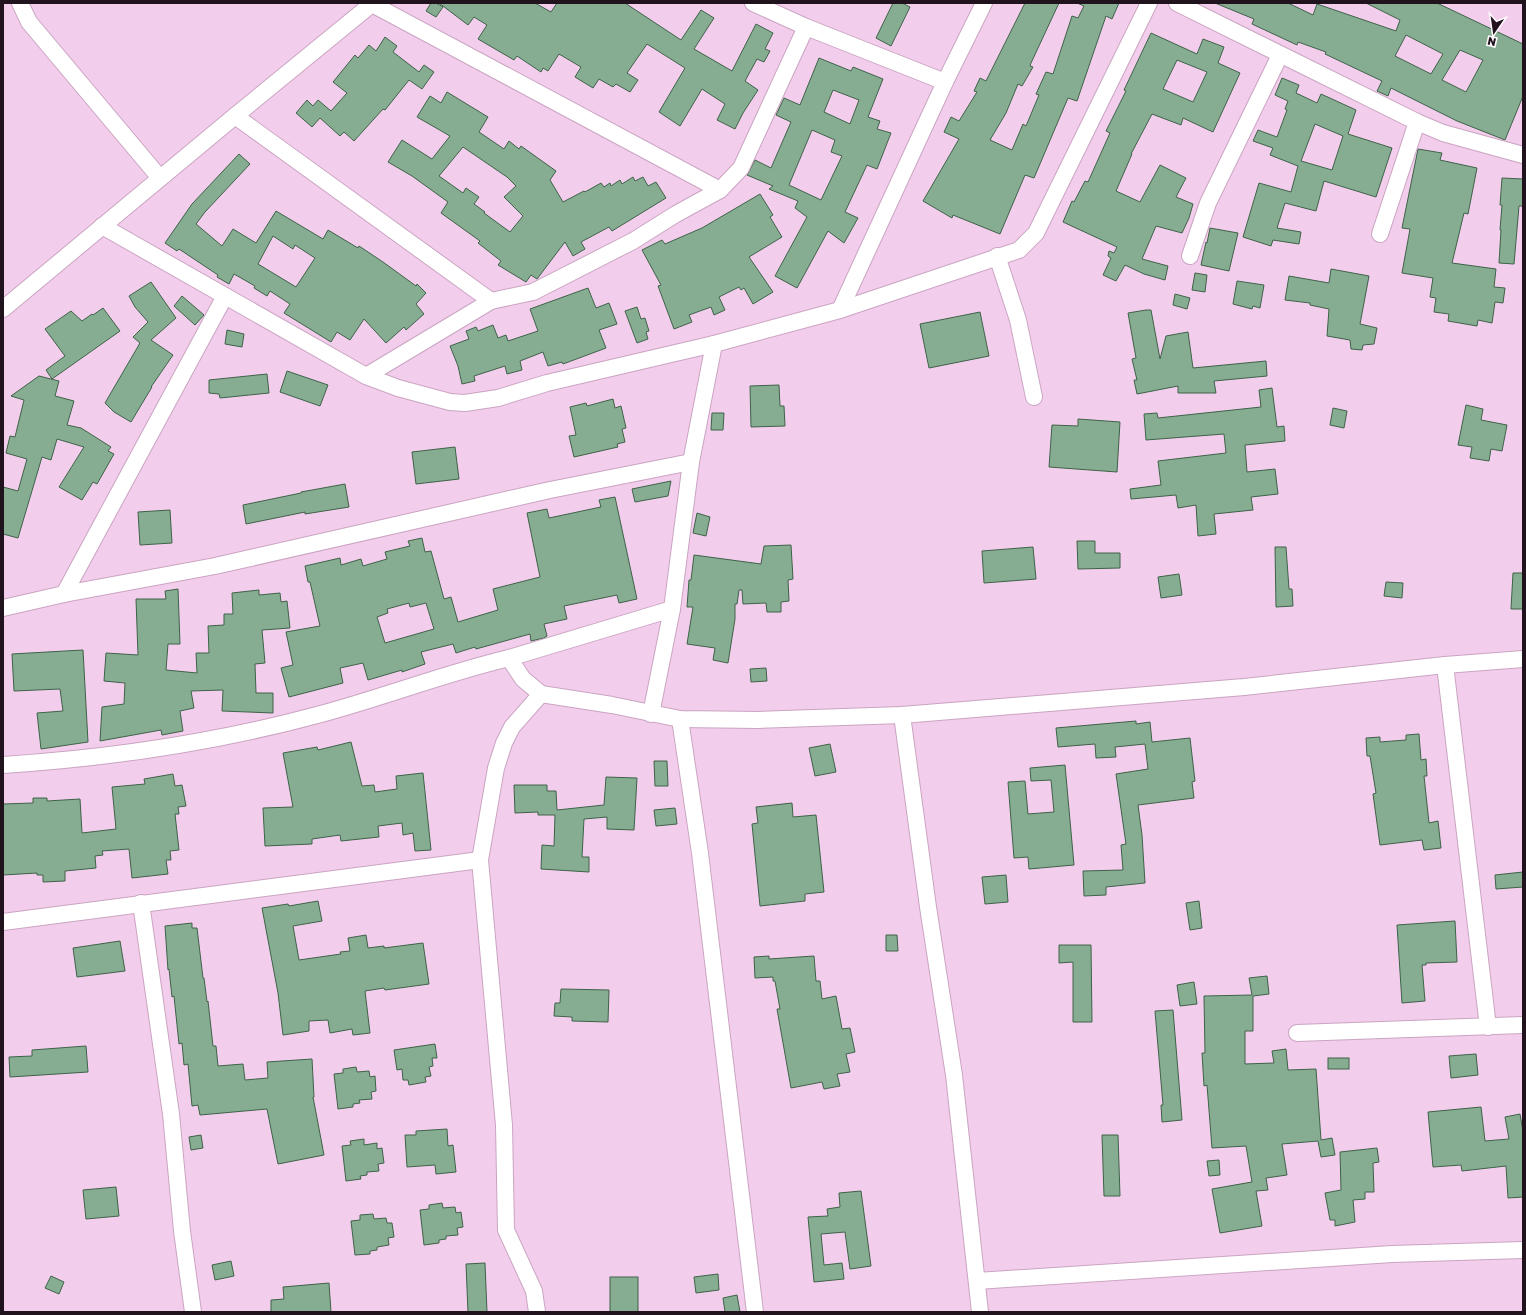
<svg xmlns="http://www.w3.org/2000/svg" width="1526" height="1315" font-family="'Golos Text',sans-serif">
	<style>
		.building { fill: #86ad91; stroke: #3e6249; fill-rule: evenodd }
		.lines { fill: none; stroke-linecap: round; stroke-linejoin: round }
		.minor-casing { stroke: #caa5c2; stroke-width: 18 }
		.minor { stroke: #fff; stroke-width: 16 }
	</style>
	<rect width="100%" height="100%" fill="#f3cdec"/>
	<g class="building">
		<polygon points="431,3 436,3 443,7 436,17 426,11"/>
		<polygon points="439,3 535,3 551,12 557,3 625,3 681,40 701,10 714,18 694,49 732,71 756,24 773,33 765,49 770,51 764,62 757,59 745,81 758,90 743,113 735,129 717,120 725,104 702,89 680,126 659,112 685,68 647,44 627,73 638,80 630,92 616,84 613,87 599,79 593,88 575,77 581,67 559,54 548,71 543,68 541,72 517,56 514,60 478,39 487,25 474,17 468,25"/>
		<polygon points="893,3 902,3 910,7 891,46 876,38"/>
		<polygon points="1025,3 1059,3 1031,63 1030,66 1033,67 1022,86 1018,84 1006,113 990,140 1012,150 1023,124 1026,126 1039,95 1036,94 1046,72 1053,74 1072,16 1078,18 1084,6 1077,3 1119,3 1112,19 1106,16 1077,101 1068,98 1034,178 1025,175 1000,234 953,215 952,218 923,201 959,139 944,132 951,117 959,121 977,92 974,91 980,78 986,81"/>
		<path d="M1215,3H1288L1313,15L1317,4L1396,31L1400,20L1366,3H1437L1523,44V96L1505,140L1457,121L1391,88L1388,96L1377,91L1382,81L1325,54L1326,52L1298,42L1297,45L1252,24L1254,19ZM1406,35L1443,54L1431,74L1395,56ZM1460,50L1483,60L1466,92L1442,80Z"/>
		<path d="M1151,33L1197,54L1203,39L1224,47L1218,63L1240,73L1213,132L1183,118L1181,125L1152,114L1131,154H1132L1116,191L1140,202L1160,165L1186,178L1176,197L1193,204L1189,218L1182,233L1156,226L1142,259L1168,266L1165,280L1144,274L1125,265L1116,281L1103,275L1111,258L1108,256L1109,251L1114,253L1117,247L1063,222L1072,201L1074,202L1085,181L1088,182L1110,133L1106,131L1126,91L1124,90ZM1177,60L1207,72L1193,102L1163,89Z"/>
		<polygon points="385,37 397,46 393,52 419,72 424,65 434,72 422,89 409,80 385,110 383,109 354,141 344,132 340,136 320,118 312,127 296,113 307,100 313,106 318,100 331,111 347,93 333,82 355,55 358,58 369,45 376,51"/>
		<path d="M819,58L851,71L853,67L883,79L868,117L880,121L877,129L891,133L877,169L867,165L845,212L858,218L844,243L828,231L797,288L775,276L807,217L795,208L798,201L769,189L773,186L747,175L755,160L771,168L791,122L776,115L784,98L800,105ZM833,90L859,100L850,124L824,112ZM812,130L835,140L831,152L842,156L821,200L789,185Z"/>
		<path d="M1282,78L1299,85L1296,93L1317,103L1321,94L1356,110L1348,134L1392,148L1376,197L1324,181L1316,211L1285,203L1277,228L1301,232L1299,244L1273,240L1271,246L1243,237L1259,183L1291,192L1298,166L1270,155L1273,148L1253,141L1258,130L1277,137L1287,110L1285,109L1288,101L1275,95ZM1315,124L1343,136L1332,170L1301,161Z"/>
		<path d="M447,92L488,117L479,132L504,149L509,141L519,149L521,146L556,171L550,180L563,202L584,191L585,192L601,183L604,187L610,183L611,186L620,180L622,184L633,177L635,181L643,177L648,186L656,182L666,198L612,231L609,227L581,242L585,249L573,256L565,242L537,279L531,275L526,282L498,265L501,261L478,243L480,241L441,213L448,202L412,176L388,162L402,140L432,159L450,136L417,117L430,96L441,103ZM463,147L507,177L516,186L504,197L523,216L510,232L484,213L485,212L474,204L479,197L466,188L463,193L439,176Z"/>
		<polygon points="1418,149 1442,153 1440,160 1477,168 1468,214 1464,213 1452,263 1496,269 1494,287 1505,288 1503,303 1495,302 1492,323 1478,320 1477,326 1448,321 1449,314 1434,312 1436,298 1430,297 1433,278 1402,273 1410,229 1402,228"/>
		<path d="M239,154L250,164L205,212L196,224L222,246L233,229L256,243L276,211L323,239L328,230L358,248L359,246L383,262L416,286L417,284L426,293L416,304L424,314L406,330L404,327L386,343L364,319L350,340L337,332L331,342L284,313L290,304L270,291L267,296L254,288L255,286L234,274L229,284L217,277L218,275L179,249L177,251L165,243L192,204ZM273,236L293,249L295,245L315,258L296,287L258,264Z"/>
		<polygon points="1502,178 1523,179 1523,206 1519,206 1514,264 1499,263 1501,230 1500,230 1502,205 1500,205"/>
		<polygon points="760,194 773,215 770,217 782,237 749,257 773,292 753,304 744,288 741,290 739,287 719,297 725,310 714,315 711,307 689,315 692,322 674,329 658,286 661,285 642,250 662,240 665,244 702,228"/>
		<polygon points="1210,228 1238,233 1229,271 1201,265 1206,242 1207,243"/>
		<polygon points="1331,269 1369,276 1360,324 1377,328 1374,344 1363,345 1362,350 1351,349 1350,340 1327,336 1329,309 1310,305 1310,303 1285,300 1289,276 1329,283"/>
		<polygon points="1195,273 1207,275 1205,292 1192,290"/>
		<polygon points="1237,281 1264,285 1260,308 1253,306 1252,309 1233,304"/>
		<polygon points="151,282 176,318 151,340 173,355 151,387 152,387 131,422 114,412 105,403 140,343 133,337 148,322 135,307 129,296"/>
		<polygon points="588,288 596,308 609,303 617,324 599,330 606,348 563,364 562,362 548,366 543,352 520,361 522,370 507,374 505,366 474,376 475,381 462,384 458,366 450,346 469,339 466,331 476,327 478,331 493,325 498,338 506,335 508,341 538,331 530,309"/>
		<polygon points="1175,294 1190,298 1187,309 1173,305"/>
		<polygon points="182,296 204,315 195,325 174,306"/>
		<polygon points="637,307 641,319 645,318 649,331 646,332 648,339 637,343 625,311"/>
		<polygon points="103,308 120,331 52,379 46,370 65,356 45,329 71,311 82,321 92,314 93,315"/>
		<polygon points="1146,310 1151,310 1160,359 1166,336 1188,332 1193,368 1266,361 1267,376 1214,381 1216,393 1178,393 1178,386 1137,394 1134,380 1137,380 1132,359 1136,358 1128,313"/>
		<polygon points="980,312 989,356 929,368 920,324"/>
		<polygon points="227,330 244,334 242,347 225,344"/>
		<polygon points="287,371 328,385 320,406 280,392"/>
		<polygon points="267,374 269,393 220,398 219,394 209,393 209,380"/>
		<polygon points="39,376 59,381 55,396 74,401 67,425 81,428 111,447 108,451 114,454 97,484 93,482 82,500 59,487 84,447 57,439 51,460 42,457 18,538 3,534 3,487 18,491 27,459 6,453 10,436 15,437 24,400 11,396"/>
		<polygon points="779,385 780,406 784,406 785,426 751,427 750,386"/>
		<polygon points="1272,388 1277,427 1284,426 1285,441 1245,445 1247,472 1275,469 1278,494 1251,497 1253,510 1214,514 1216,534 1198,536 1196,505 1178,508 1176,495 1131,499 1130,489 1161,485 1158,461 1226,453 1224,434 1146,440 1144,414 1157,413 1158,418 1261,407 1259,390"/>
		<polygon points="613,399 615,408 621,406 626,428 622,429 625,442 617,444 618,447 574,457 569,436 576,435 570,407 586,403 587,406"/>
		<polygon points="1466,405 1483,409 1481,420 1507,425 1502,451 1491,449 1489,461 1470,458 1472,447 1458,445"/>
		<polygon points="1333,408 1347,411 1344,428 1330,425"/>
		<polygon points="712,413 724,413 723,430 711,430"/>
		<polygon points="1078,419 1120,422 1117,472 1049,467 1052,425 1078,426"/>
		<polygon points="455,447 459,479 416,484 412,452"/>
		<polygon points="671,481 668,496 635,502 632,489"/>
		<polygon points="345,484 349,507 305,514 305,512 246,524 243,505 301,493 301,492"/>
		<path d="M615,497L637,599L619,603L617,595L564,606L567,619L544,624L547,636L544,638L531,641L530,634L476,649L475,647L456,653L453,644L421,652L425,664L402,672V670L368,680L363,663L340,668L343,683L289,697L281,668L293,665L286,632L320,626L310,582H308L305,566L340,558L341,565L361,559L363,566L387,559L385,552L410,546L408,541L422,538L425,552L431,551L444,599L451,597L458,622L498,610L493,589L540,577L527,513L547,509L549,518L601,507L599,500ZM409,603L410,607L426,603L434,629L385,643L377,617L388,613L387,609Z"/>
		<polygon points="170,510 172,543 140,545 138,512"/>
		<polygon points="697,513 710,517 706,536 693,533"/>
		<polygon points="1077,541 1095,541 1095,553 1120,553 1120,568 1078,569"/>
		<polygon points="791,545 793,579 788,580 789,601 781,602 781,612 767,612 766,603 743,604 742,590 739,590 737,604 735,604 735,619 728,663 713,660 715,648 687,644 693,607 687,607 689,580 691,580 694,555 761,564 764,546"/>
		<polygon points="1033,547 1036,579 984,583 982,551"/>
		<polygon points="1275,547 1286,547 1289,589 1292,589 1293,606 1276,607"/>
		<polygon points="1513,573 1523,573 1523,609 1511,609"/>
		<polygon points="1179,574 1182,595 1161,598 1158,577"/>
		<polygon points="1386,582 1403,583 1402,598 1384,596"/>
		<polygon points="178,589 180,644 168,644 166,670 197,673 196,653 209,653 208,626 224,625 224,614 233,614 232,593 259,590 259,595 280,593 281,602 287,601 290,628 262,630 265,663 255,664 256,693 273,693 273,713 222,711 223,690 191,691 194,708 180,711 183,731 162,735 161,730 100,741 102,707 124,704 125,683 104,681 106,653 138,655 136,599 166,599 165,591"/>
		<polygon points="83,650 88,742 41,749 37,713 63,711 60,689 14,691 12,654"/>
		<polygon points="766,668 767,681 751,682 750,669"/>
		<polygon points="1136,721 1136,724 1150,722 1152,742 1190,738 1195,781 1192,782 1194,798 1138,805 1142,835 1145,883 1106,887 1106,895 1084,896 1083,871 1123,870 1121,845 1126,844 1116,774 1148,769 1145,744 1115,747 1116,757 1096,758 1095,744 1058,747 1056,728"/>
		<polygon points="1419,734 1421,760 1426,759 1427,776 1424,776 1429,823 1438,821 1441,848 1424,850 1422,840 1380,845 1373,794 1376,793 1370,756 1367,756 1366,738 1380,737 1380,742 1406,740 1406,735"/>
		<polygon points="351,742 362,786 374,785 375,792 397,789 396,776 423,773 431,850 415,851 413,833 403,835 402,823 378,826 379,837 341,841 340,835 312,839 312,844 265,846 263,808 293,807 283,753 317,747 318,750"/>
		<polygon points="830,744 836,772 815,776 809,748"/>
		<polygon points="654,761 667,761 668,786 655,786"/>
		<polygon points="1065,765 1074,865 1029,869 1028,857 1014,858 1008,782 1025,781 1028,814 1054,812 1051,780 1031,781 1030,768"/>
		<polygon points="173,774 175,786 182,785 186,806 178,807 179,814 175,814 179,850 170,851 171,860 166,860 168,874 132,878 129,849 102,851 103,855 95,856 96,868 65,871 65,881 43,882 43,875 37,875 37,873 3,875 3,804 33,803 33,798 47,798 47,801 80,799 82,833 116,829 112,787 145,784 144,779"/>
		<polygon points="606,777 637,778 634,830 607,829 607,817 584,819 582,857 589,857 589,872 541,869 542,845 554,846 555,815 538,815 538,812 515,813 514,785 547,785 547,791 556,791 557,810 604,805"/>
		<polygon points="792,803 793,817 816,815 824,892 805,894 805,901 760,906 752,824 758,823 756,807"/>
		<polygon points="675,808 677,824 656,826 654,810"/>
		<polygon points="1523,872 1523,887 1496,889 1495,875"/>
		<polygon points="1006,875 1008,902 985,904 982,877"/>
		<polygon points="318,901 322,921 293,926 299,960 341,954 340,952 350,951 348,938 366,935 368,948 384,946 384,948 423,943 429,984 385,990 384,988 365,991 370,1033 353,1035 352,1029 330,1033 328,1020 309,1021 309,1031 283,1035 278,993 262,908 288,904 289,906"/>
		<polygon points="1199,901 1202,928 1190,930 1186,903"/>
		<polygon points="1455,921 1457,962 1426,963 1426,965 1422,965 1425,1001 1402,1003 1397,925"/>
		<polygon points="192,923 192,928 197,928 203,978 204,978 207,1002 208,1001 213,1046 216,1046 218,1066 243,1064 245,1080 268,1078 267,1062 312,1059 314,1097 313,1097 324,1155 278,1164 267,1109 200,1115 198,1105 192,1106 188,1064 184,1065 182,1043 179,1044 174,996 172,997 169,969 168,970 165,926"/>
		<polygon points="886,935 897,935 898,951 886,951"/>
		<polygon points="120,941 125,971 77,977 73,948"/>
		<polygon points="1059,945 1091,945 1092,1022 1073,1022 1073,962 1059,963"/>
		<polygon points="769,956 769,959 814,956 816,981 820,981 822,999 836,996 842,1029 850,1028 855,1052 846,1054 850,1072 837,1074 840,1086 824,1089 822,1082 791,1088 777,1009 780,1009 775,981 773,981 773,977 755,978 754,957"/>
		<polygon points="1267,976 1269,994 1253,996 1253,1031 1245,1031 1245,1064 1274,1063 1272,1051 1286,1049 1288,1070 1316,1069 1321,1140 1332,1138 1335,1155 1321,1157 1318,1141 1282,1144 1287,1175 1266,1178 1268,1190 1256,1191 1262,1226 1220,1233 1212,1189 1252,1182 1246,1146 1212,1148 1207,1085 1204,1086 1202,1053 1205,1053 1204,996 1252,995 1249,978"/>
		<polygon points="1194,982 1197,1004 1180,1006 1177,985"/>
		<polygon points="561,989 609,990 608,1022 572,1021 572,1017 554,1016 555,1003 560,1003"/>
		<polygon points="1173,1010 1182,1120 1162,1122 1161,1105 1163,1105 1155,1011"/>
		<polygon points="435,1044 437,1058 432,1058 433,1066 429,1067 431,1076 425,1077 426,1082 409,1085 408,1080 403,1080 402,1069 397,1070 394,1050"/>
		<polygon points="86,1046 88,1072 10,1077 9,1057 32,1056 32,1050"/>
		<polygon points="1476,1054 1478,1075 1451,1078 1449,1056"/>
		<rect x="1328" y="1058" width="21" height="11"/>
		<polygon points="356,1067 357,1072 369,1071 370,1077 375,1076 376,1091 371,1092 372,1099 359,1100 360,1103 353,1104 353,1107 338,1109 334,1074 343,1073 343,1069"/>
		<polygon points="1481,1107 1485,1141 1509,1139 1505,1117 1520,1114 1523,1131 1523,1197 1508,1198 1506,1166 1462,1171 1461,1165 1433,1167 1428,1112"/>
		<polygon points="447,1129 448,1146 453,1145 456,1172 436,1174 435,1165 407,1167 405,1135 416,1135 416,1131"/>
		<polygon points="201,1135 203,1148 191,1150 189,1137"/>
		<polygon points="1102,1135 1118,1135 1120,1196 1104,1196"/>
		<polygon points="364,1139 364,1145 377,1143 377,1149 382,1148 384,1163 378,1164 379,1171 367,1172 367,1175 360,1176 361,1179 346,1181 342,1146 351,1145 350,1141"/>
		<polygon points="1377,1148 1379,1162 1373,1163 1374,1192 1365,1192 1365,1199 1353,1200 1355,1222 1335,1226 1335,1220 1330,1220 1325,1193 1341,1190 1340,1152"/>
		<polygon points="1219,1160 1220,1175 1209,1176 1207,1161"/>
		<polygon points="116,1187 119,1216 86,1219 83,1190"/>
		<polygon points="861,1191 871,1266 850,1269 845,1232 821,1234 824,1265 842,1263 844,1279 814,1282 808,1217 828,1216 827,1209 840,1207 839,1193"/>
		<polygon points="442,1203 443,1208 455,1207 456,1213 461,1212 463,1227 457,1228 458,1235 446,1236 446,1239 439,1240 439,1243 424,1245 420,1210 429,1209 429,1205"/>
		<polygon points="373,1214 374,1219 386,1218 387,1223 392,1223 394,1237 388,1238 389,1245 377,1247 377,1250 370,1251 370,1254 355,1255 351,1221 360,1220 360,1215"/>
		<polygon points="231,1261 234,1276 215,1280 212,1265"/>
		<polygon points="485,1263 487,1312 468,1312 466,1264"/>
		<polygon points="718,1274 719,1290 696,1293 694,1277"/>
		<polygon points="51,1276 64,1282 59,1294 45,1288"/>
		<rect x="610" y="1277" width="28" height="35"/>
		<polygon points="329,1283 331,1312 271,1312 271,1300 284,1299 283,1287"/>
		<polygon points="737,1295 740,1312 725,1312 723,1298"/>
	</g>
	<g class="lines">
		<defs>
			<g id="minor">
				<polyline points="20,3 29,22 160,178"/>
				<polyline points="753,3 806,27 945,82"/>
				<polyline points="1177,3 1417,122 1443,133 1523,155"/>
				<polyline points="372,4 720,190"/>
				<polyline points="235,116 491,301"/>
				<polyline points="102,226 366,376 398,388 450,402 465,403 498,398 547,383 714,344 840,310 1019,250 1036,233 1149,3"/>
				<polyline points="1380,234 1417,122"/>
				<polyline points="997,256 1018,320 1034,397"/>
				<polyline points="1190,256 1208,203 1280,55"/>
				<polyline points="3,309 235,116 373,3"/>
				<polyline points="840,310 945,82 984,3"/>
				<polyline points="366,376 491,301 533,292 633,241 676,214 720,190 741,168 806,27"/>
				<polyline points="64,594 225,296"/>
				<polyline points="3,608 64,594 215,566 550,490 691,462"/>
				<polyline points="509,658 672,609"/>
				<polyline points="1445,665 1488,1027"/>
				<polyline points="651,714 672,609 691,462 714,344"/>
				<polyline points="902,715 928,907 954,1075 980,1312"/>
				<polyline points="680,719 700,853 755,1312"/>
				<path d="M3,765C110,758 218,742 321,714C384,697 446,673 509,658L523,679L541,694L612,705L680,719L758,720L902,715L1244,687L1445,665L1523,659"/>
				<polyline points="141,903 171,1114 182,1231 193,1312"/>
				<polyline points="3,922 480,860"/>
				<polyline points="1297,1033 1523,1025"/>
				<polyline points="977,1281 1392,1254 1523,1250"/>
				<polyline points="537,1312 534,1291 506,1230 504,1125 480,860 496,768 504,743 512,727 541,694"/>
			</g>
		</defs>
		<use href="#minor" class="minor-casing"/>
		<use href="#minor" class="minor"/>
	</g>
	<rect width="1526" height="1315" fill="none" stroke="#20131e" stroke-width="8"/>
	<g transform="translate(1494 32) rotate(193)" stroke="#fefbfe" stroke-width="3" paint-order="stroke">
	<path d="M0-3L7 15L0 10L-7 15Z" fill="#20131e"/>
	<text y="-6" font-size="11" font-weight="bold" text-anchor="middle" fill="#20131e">N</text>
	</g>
</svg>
